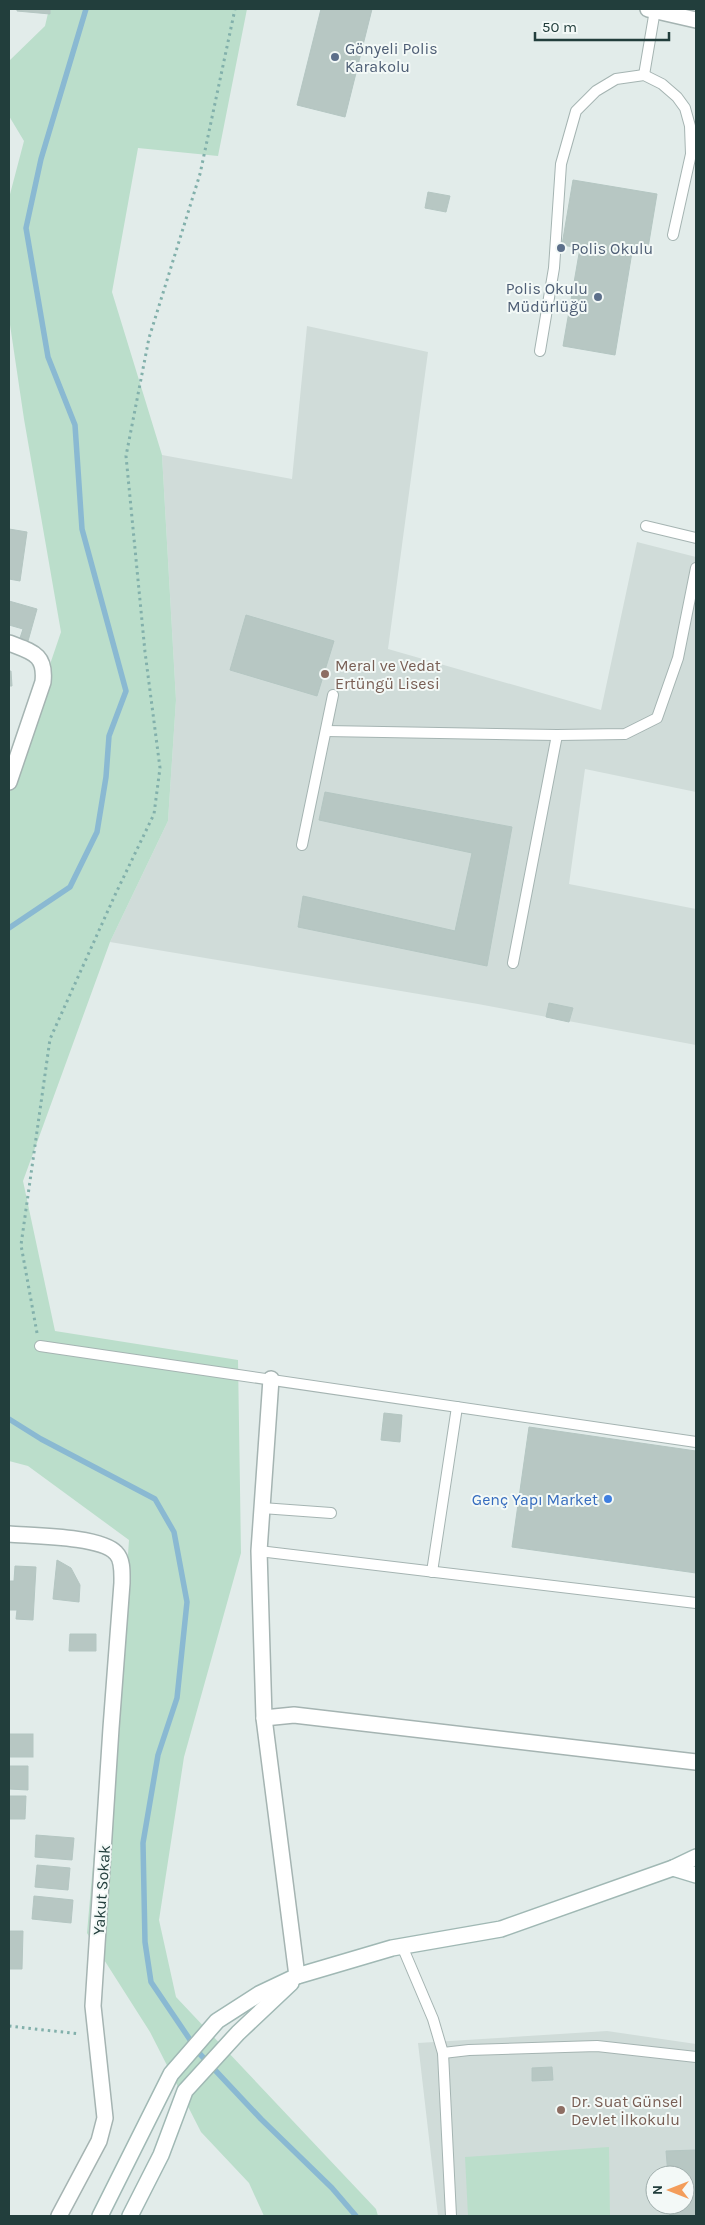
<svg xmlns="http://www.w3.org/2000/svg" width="705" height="2225" font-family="Karla,sans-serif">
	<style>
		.built { fill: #d0dcd9; fill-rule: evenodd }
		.green { fill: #bbdecb }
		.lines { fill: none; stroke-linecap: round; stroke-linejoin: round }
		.stream { stroke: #8ab9d2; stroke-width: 5.5 }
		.building { fill: #b7c7c3; stroke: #b4c6c2 }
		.lane-casing { stroke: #a5b4b2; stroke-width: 12 }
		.street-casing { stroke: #a5b4b2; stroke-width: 18 }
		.secondary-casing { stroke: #a0b8b4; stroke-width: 18 }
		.path { stroke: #82b0ab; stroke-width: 3; stroke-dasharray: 2.5 4; stroke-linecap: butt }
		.lane { stroke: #fff; stroke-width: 10 }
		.street { stroke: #fff; stroke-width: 15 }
		.secondary { stroke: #fff; stroke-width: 15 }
		.service-dot { fill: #5c6f8a; stroke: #f3f9f7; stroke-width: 2 }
		.education-dot { fill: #8d6e63; stroke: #f3f9f7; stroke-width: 2 }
		.shop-dot { fill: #3f7fe0; stroke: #f3f9f7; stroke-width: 2 }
		.labels { text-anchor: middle; stroke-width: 4; stroke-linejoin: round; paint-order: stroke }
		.service-label { font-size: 16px; fill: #4e5e75; stroke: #f3f9f7; text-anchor: start }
		.education-label { font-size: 16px; fill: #785e54; stroke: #f3f9f7; text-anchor: start }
		.shop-label { font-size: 16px; fill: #366cbe; stroke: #f3f9f7; text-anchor: end }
		.street-label { font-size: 16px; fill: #223e3c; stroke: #f3f9f7 }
	</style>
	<rect width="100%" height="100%" fill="#e2ecea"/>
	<g class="built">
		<polygon points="307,326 428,352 388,649 601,710 637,542 696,557 696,792 585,769 569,884 696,909 696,1045 478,1004 110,942 168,821 176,700 162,455 292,479"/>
		<path d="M607,2031L696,2044V2216H438L418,2043ZM655,2175H685V2205H655Z"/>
	</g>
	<g class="green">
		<polygon points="49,9 247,9 218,156 138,148 112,292 162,455 176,700 168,821 110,942 23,1181 55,1331 238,1360 241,1553 184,1757 159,1920 176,1997 376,2209 378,2216 264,2216 249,2183 201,2132 150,2032 87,1933 96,1830 120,1667 129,1540 28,1466 9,1461 9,785 61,632 24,419 9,318 9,198 24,141 9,116 9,61 45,26"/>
		<polygon points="609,2147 610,2216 468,2216 465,2157"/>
	</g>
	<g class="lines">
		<g class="stream">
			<polyline points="9,928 70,887 97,832 106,777 109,736 126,691 82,529 75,425 48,357 26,228 41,159 86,9"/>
			<polyline points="9,1419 41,1439 155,1499 174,1532 187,1602 177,1698 158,1755 143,1843 145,1942 151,1982 199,2053 261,2119 332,2188 356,2216"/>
		</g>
	</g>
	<g class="building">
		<polygon points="17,9 50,9 50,14 17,11"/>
		<polygon points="321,9 372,9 345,117 297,105"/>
		<polygon points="573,180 657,194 648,248 633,246 615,355 563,346 580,248 562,245"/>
		<polygon points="428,192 450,196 446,212 425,208"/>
		<polygon points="9,529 27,532 20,581 9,579"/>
		<polygon points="9,601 37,609 28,641 20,638 23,629 9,625"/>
		<polygon points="246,615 334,641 317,696 230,670"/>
		<polygon points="9,671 11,671 12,686 9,686"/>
		<polygon points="325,792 512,827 487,966 298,927 303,896 455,931 472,853 319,820"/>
		<polygon points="549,1003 573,1008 569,1022 546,1017"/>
		<polygon points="384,1413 402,1415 400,1442 381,1440"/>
		<polygon points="529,1427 696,1451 696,1573 512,1547"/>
		<polygon points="57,1560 71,1568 80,1585 79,1602 53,1599"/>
		<polygon points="15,1566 36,1567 33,1620 16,1619 17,1610 9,1610 9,1581 14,1581"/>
		<polygon points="70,1634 96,1634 96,1651 69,1651"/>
		<rect x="9" y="1734" width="24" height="23"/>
		<polygon points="9,1766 28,1766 28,1790 9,1789"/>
		<polygon points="9,1796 26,1796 25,1819 9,1819"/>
		<polygon points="36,1835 74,1838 72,1860 35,1857"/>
		<polygon points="37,1865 70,1868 68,1890 35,1887"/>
		<polygon points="34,1896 73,1900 71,1923 32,1919"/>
		<polygon points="9,1931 23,1931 22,1969 9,1969"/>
		<polygon points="552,2067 553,2080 532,2081 532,2068"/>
		<polygon points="696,2150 696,2216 670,2216 669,2205 685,2205 685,2175 668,2175 666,2151"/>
	</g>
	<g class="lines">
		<defs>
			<g id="lane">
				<polyline points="644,75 655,10"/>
				<polyline points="540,351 554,268 561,164 576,111 596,91 616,79 644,75 662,84 677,97 685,108 690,126 691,154 673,235"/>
				<polyline points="646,526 696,538"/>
				<polyline points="326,731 557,735"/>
				<polyline points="302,845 333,695"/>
				<polyline points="513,963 557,735 625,734 657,718 678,658 696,568"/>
				<polyline points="40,1346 696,1442"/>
				<polyline points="262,1508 331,1513"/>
				<polyline points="259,1551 696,1603"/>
				<polyline points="432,1572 457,1407"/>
				<polyline points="402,1946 433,2019 443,2053 451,2216"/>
				<polyline points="443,2053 469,2050 597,2046 696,2057"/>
			</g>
			<g id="street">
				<polyline points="648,9 696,20"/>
				<path d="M9,643C32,652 46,654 43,682L9,782"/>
				<polyline points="271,1379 259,1551 264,1718 297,1976"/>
				<path d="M9,1534C32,1536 101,1536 116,1553C123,1560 122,1573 122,1583L111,1728L93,2006L105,2118L99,2141L59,2216"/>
				<polyline points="264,1718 294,1715 696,1762"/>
			</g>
			<g id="secondary">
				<polyline points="673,1868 696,1875"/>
				<polyline points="100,2216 171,2074 217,2021 259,1994 297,1976 392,1948 501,1929 673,1868 696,1857"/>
				<polyline points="130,2216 161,2155 185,2091 238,2033 291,1983"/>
			</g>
		</defs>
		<use href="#lane" class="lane-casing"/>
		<use href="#street" class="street-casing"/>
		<use href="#secondary" class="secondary-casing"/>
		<g class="path">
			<polyline points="37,1333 21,1245 50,1039 115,895 154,814 160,768 145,652 126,456 149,338 200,174 235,9"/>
			<polyline points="9,2026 80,2034"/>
		</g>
		<use href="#lane" class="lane"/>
		<use href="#street" class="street"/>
		<use href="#secondary" class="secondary"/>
	</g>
	<g class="service-dot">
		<circle cx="335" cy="57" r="5"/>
		<circle cx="561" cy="248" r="5"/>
		<circle cx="598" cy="297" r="5"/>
	</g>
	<g class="education-dot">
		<circle cx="325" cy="674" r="5"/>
		<circle cx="561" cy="2110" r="5"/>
	</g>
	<circle class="shop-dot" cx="608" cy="1499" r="5"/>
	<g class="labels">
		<g class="service-label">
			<text x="345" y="54">Gönyeli Polis<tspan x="345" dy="18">Karakolu</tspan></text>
			<text x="571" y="254">Polis Okulu</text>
			<text x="588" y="294" text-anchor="end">Polis Okulu<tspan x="588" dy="18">Müdürlüğü</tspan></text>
		</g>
		<g class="education-label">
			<text x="335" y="671">Meral ve Vedat<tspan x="335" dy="18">Ertüngü Lisesi</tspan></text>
			<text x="571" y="2107">Dr. Suat Günsel<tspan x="571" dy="18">Devlet İlkokulu</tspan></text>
		</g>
		<g class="shop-label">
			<text x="598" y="1505">Genç Yapı Market</text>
		</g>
		<g class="street-label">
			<text transform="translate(101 1890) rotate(-86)" y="6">Yakut Sokak</text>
		</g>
	</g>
	<rect width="705" height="2225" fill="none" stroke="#223e3c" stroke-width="20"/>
	<g transform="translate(670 2190) rotate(270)"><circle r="24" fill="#f3f9f7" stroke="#9faeac"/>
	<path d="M0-4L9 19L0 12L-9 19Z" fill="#f39d5a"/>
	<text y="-8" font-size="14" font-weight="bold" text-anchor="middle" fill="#223e3c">N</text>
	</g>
	<path d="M535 32v8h134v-8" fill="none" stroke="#223e3c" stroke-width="2.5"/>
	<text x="542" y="32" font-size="15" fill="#223e3c" stroke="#f3f9f7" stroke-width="4" paint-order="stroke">50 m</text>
</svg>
